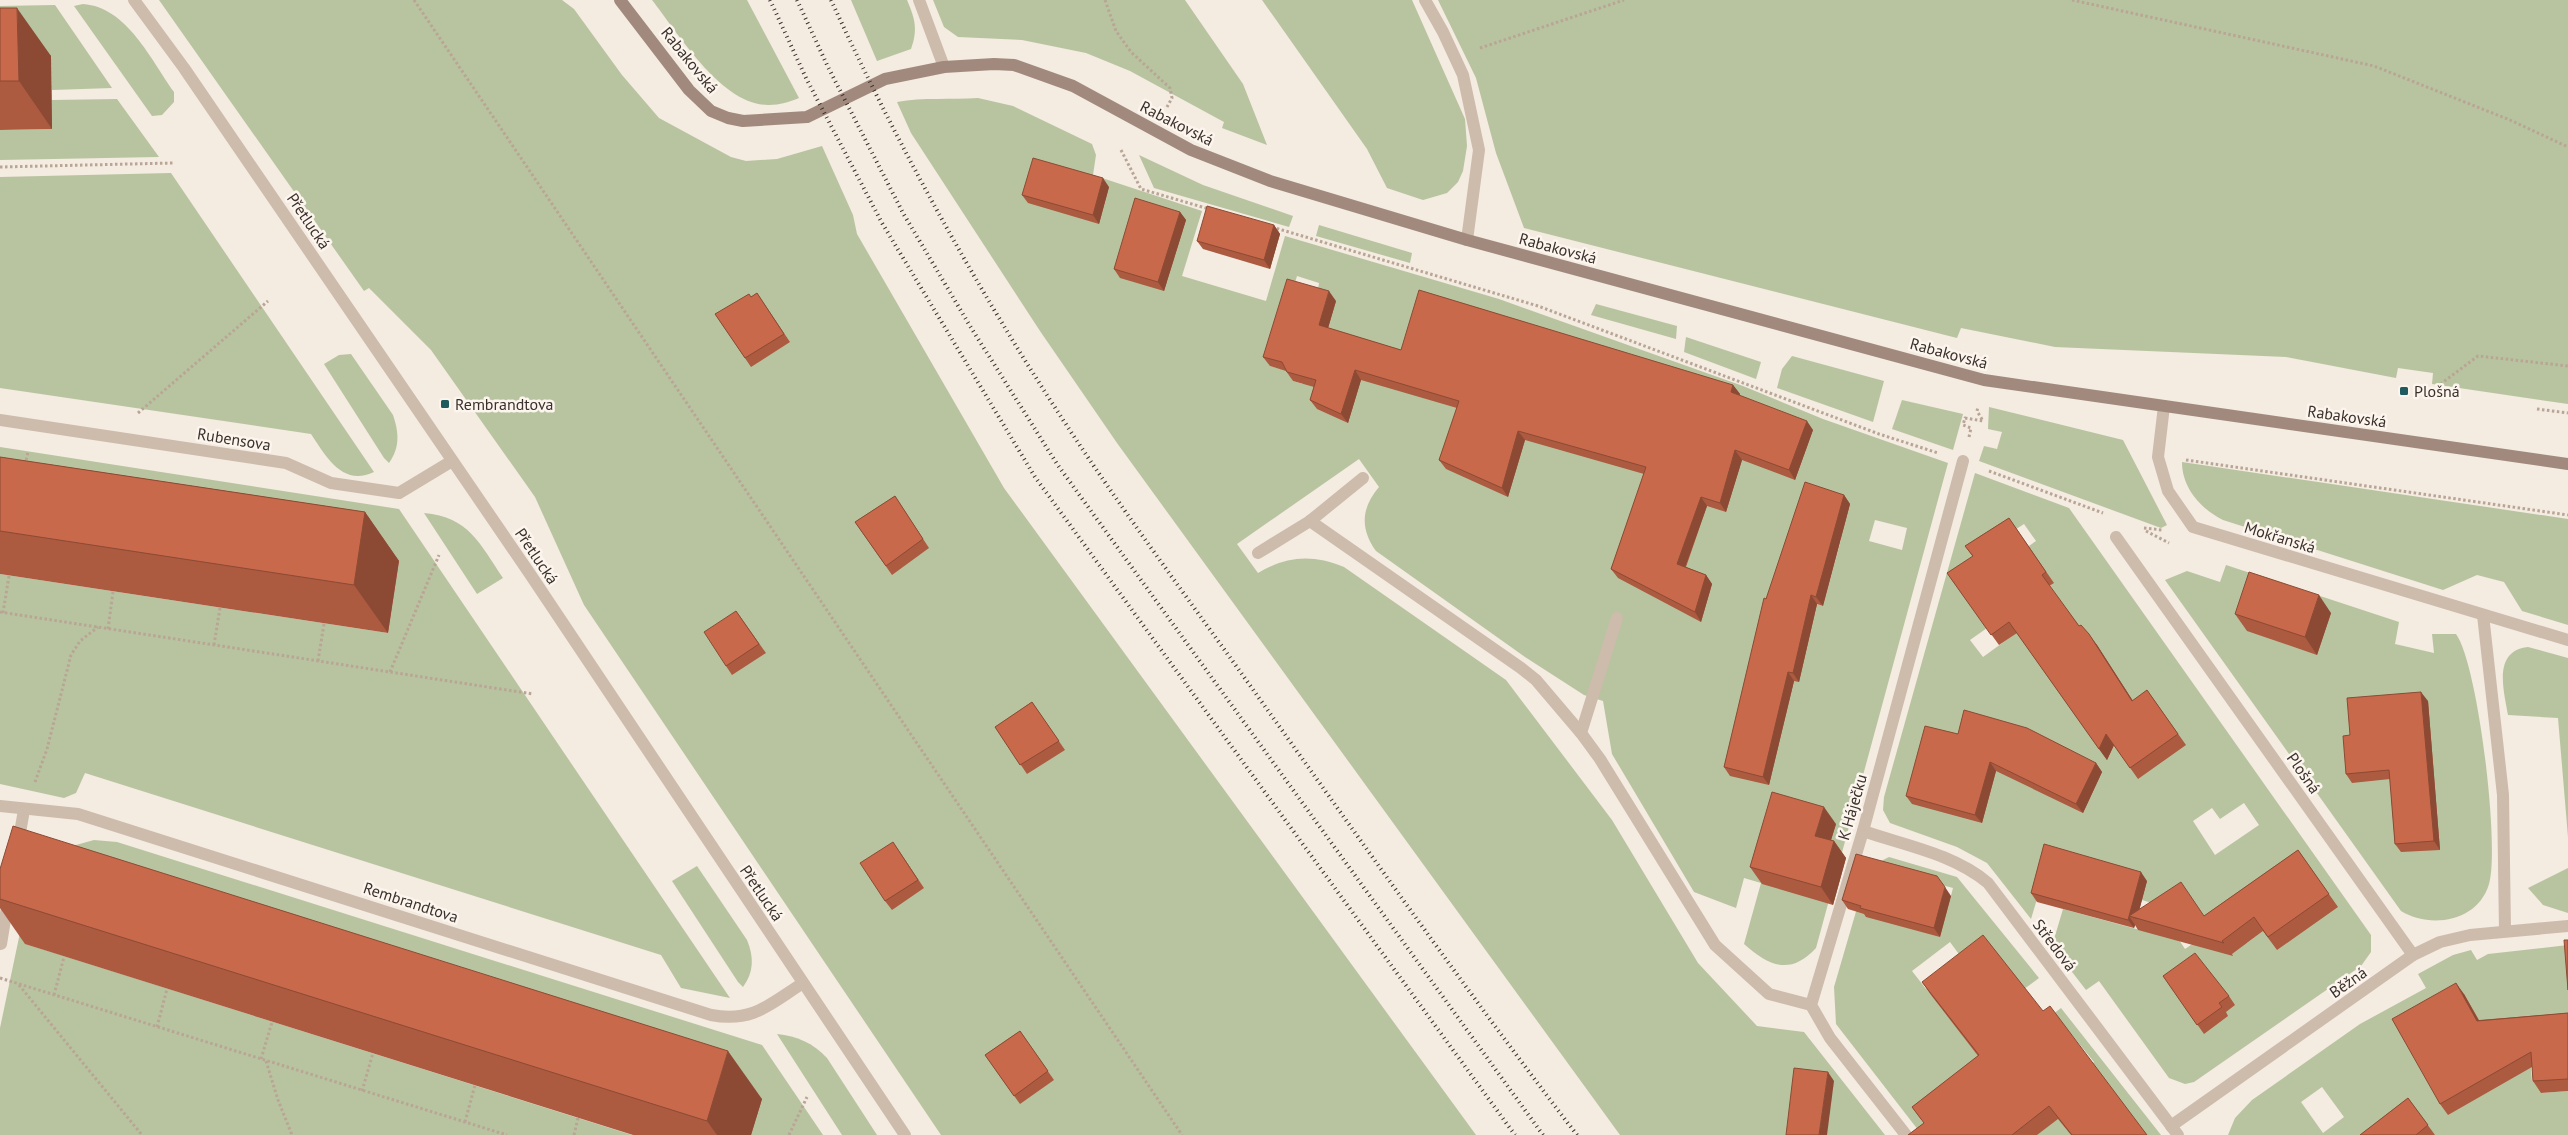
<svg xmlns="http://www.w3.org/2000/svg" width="2568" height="1135" font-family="'PT Sans',sans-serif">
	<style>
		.green { fill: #b8c4a0; fill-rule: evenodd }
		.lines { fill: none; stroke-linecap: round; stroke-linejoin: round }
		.path { stroke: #b9a596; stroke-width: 3; stroke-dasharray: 2.5 2.5; stroke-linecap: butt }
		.service { stroke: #cdbbac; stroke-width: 12 }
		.minor { stroke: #cdbbac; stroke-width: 12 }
		.tertiary { stroke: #cdbbac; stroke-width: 12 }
		.secondary { stroke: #a18a7d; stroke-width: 12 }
		.rail { stroke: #3b302b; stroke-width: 4; stroke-dasharray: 1 4; stroke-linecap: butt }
		.wall { fill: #ac5a40 }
		.shaded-wall { fill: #8c4a34 }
		.building { fill: #c8694b; stroke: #8c4a34 }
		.poi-dot { fill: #1f5a5e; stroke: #fbf5ee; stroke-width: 2 }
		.labels { text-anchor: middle; stroke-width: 5; stroke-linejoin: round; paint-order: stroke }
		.street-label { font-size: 16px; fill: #3b302b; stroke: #fbf5ee }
		.poi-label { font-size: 16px; fill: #3b302b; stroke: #fbf5ee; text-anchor: start }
	</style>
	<rect width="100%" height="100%" fill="#f4ebe1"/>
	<g class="green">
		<polygon points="159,0 562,0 574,9 622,75 659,118 731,157 746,161 777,159 822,146 853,215 857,234 1004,488 1476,1135 941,1135 584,605 535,497 431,350 369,288 364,291"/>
		<path d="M652,0H747L799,98C789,102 780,105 769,105C722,106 678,33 652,0Z"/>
		<path d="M851,0H907C915,19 918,29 911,49L877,61Z"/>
		<polygon points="933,0 1185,0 1243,84 1267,145 1222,128 1224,122 1130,71 1086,53 1022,40 958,37 944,27"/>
		<polygon points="1262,0 1412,0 1465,119 1467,146 1463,171 1458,182 1447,193 1423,200 1387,188 1367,149"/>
		<polygon points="1438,0 2568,0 2568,404 2432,384 2433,373 2398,368 2396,378 2286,357 2055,347 1961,328 1957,338 1524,228 1496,153 1476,78"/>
		<path d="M83,4C127,7 151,60 174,92V102L162,115L152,116L74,6Z"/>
		<polygon points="55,5 112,88 52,90 51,56 0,57 0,6"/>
		<path d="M978,98L1013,106L1092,144L1096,155L1093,175L1202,211L1182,276L1266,301L1285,236L1499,299L1743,386L1823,419L1948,463L1816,948C1790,976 1769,966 1744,944L1761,883L1744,878L1736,908L1694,892L1612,754L1603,701L1584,695L1525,657L1376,551C1360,529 1361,508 1379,487L1359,459L1237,544L1258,573C1287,556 1312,554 1344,567L1506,680L1612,820L1698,963L1757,1026L1804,1032L1885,1135H1620L1117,443L1040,331L911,133L897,102C923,97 951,100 978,98ZM1297,276L1319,283L1303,384L1293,381L1288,371L1270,366ZM1875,520L1907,528L1902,550L1869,541ZM1838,538L1841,539L1823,606L1803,599Z"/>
		<polygon points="117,99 159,157 0,160 0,130 52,129 52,100"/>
		<polygon points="1139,155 1203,185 1293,216 1289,227 1154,188"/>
		<path d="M171,173L374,472C342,487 326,456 311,434L0,388V177Z"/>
		<polygon points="1319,225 1412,253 1410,263 1316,236"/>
		<polygon points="1596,304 1677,326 1676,339 1591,315"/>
		<polygon points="1686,337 1761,362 1756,379 1684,352"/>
		<path d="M351,354L393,415C399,433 400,447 389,463L384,458L324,364L339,355Z"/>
		<polygon points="1792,356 1884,381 1873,422 1777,388 1782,369"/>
		<polygon points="1902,400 1963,414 1953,450 1892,429"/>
		<polygon points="1989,407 2123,440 2167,525 2161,528 1979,461 1984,446 1997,449 2002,432 1988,429"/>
		<polygon points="0,447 399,509 730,998 681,988 661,955 85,773 76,793 64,798 0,784 0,574 388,633 399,561 0,500"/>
		<path d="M2182,462L2568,519V625L2522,611L2504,582L2477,575L2443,590L2223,520C2201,509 2182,488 2182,462Z"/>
		<path d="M1975,473L2069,508L2371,935V952L2361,966L2194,1082L2185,1084L2169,1078L2099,981L2086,990L2052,946L2063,909L2151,933L2158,905L2142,900L2051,852L2031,919L1987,863L1957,847L1890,823L1883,810L1884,797ZM2024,524L2036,541L2026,548L2060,601L1983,657L1970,640L1987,628L1973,557ZM2244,803L2259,825L2215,855L2193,821L2212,808L2220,819ZM2307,863L2264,930L2247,943ZM2162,914L2214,929L2185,949Z"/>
		<path d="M424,513C469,517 480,544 503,578L477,594Z"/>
		<path d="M2226,565L2399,622L2395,644L2434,653L2432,634H2456C2478,664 2500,847 2489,884C2478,922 2430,929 2401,911L2165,580L2187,571L2220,582Z"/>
		<path d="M2528,647L2568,658V837L2558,718L2508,715C2504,691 2492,651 2528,647Z"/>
		<polygon points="94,840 117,842 762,1045 823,1135 751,1135 26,944 632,1135 0,1135 0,1028 30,885 50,861 76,845"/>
		<path d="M1889,857L1957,877L2039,978L1962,1035L1986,1066L2061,1008L2161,1135H2009L1921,1120L1933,1135H1922L1836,1024L1834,987L1869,867ZM1880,868L1953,888L1940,937ZM1950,942L1964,961L1926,989L1912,971ZM2059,1019L2094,1062L2074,1078Z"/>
		<path d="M697,866L747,940C754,957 754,972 743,987L738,982L672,881Z"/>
		<polygon points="2568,868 2568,913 2543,905 2528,888"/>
		<path d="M2568,945V1025L2528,1029L2532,1081L2540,1080L2541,1093L2568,1091V1135H2228L2235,1118L2252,1100L2360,1024L2426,988L2418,974L2453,955L2471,950L2477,960L2488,954ZM2322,1087L2344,1117L2323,1133L2301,1102Z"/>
		<path d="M777,1034C797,1036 813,1043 827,1058L877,1135H842Z"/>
	</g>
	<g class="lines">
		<g class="path">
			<polyline points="414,0 1182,1135"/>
			<polyline points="1105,0 1116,31 1131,52 1170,88 1172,98 1167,107"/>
			<polyline points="2072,0 2374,66 2510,120 2568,147"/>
			<polyline points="1480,48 1624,0"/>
			<polyline points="1121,150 1141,189 1209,209"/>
			<polyline points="0,167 173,163"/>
			<polyline points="1272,227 1538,306 1879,434 1938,453"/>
			<polyline points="2440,395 2442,383 2478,356 2568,366"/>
			<polyline points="2537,409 2568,413"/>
			<polyline points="138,413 268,301"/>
			<polyline points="1969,437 1971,428 1963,425 1965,418 1983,421 1977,411 1978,407"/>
			<polyline points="2186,460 2568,515"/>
			<polyline points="25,465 28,452"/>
			<polyline points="1989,471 2103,513"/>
			<polyline points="2144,528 2162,530"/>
			<polyline points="2146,531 2169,543"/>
			<polyline points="0,612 533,694"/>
			<polyline points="3,613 9,576"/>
			<polyline points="108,629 113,592"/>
			<polyline points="214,645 220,608"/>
			<polyline points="318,661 324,624"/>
			<polyline points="390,672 439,555"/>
			<polyline points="35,782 47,749 71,655 80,641 98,627"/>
			<polyline points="0,978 507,1135"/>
			<polyline points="19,985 142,1135"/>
			<polyline points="54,995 64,957"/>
			<polyline points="157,1027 167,989"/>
			<polyline points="261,1059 272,1022"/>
			<polyline points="266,1061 278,1100 292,1135"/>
			<polyline points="362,1091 373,1053"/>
			<polyline points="465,1122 475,1085"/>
			<polyline points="574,1135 578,1118"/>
			<polyline points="789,1135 807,1097"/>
		</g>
		<g class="service">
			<polyline points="1425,0 1443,32 1463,75 1479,150 1467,240"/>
			<polyline points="1258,553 1310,521 1363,478"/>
			<polyline points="1581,733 1617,618"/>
			<polyline points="18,844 24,810"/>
			<polyline points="1,944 8,901"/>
		</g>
		<g class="minor">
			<polyline points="919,0 944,67"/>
			<polyline points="2164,406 2158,457 2168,491 2193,527 2568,640"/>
			<polyline points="0,420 286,463 331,483 399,493 452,461"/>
			<polyline points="1310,521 1521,668 1536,680 1581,733 1600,759 1715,945 1769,994 1811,1005"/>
			<polyline points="2116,537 2413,955"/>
			<polyline points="2483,615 2503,795 2505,931"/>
			<path d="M0,806L78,814L711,1015C753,1023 770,1004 803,983"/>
			<path d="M1863,831C1904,845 1954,854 1988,883L2178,1135"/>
			<polyline points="2171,1126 2413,955 2440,942 2470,935 2568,926"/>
			<polyline points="1906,1135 1830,1038 1811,1005 1863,831 1963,461"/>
		</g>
		<polyline class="tertiary" points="134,0 184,68 530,574 905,1135"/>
		<polyline class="secondary" points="620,0 689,90 711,111 728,118 743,121 807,117 885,79 944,67 994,64 1014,65 1073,86 1191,150 1270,181 1467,240 1984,380 2568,464"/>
		<g class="rail">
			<polyline points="770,0 806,78 882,223 1035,477 1515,1135"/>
			<polyline points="797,0 828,67 903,213 970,326 1057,464 1543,1135"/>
			<path d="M831,0C902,155 986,305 1081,447C1138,532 1200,615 1259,698C1364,845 1467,992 1577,1135"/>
		</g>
	</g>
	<g class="wall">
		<polygon points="0,8 51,56 52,129 0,130"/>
		<polygon points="1109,187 1099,224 1028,203 1022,195"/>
		<polygon points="1180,212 1186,220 1164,291 1120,278 1114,269"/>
		<polygon points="1274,225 1280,234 1270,269 1203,249 1197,241"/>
		<polygon points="757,293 790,342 751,367 715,314 751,297"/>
		<polygon points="1336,301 1328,328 1401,350 1733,385 1740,394 1739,395 1813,430 1795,480 1742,460 1726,512 1707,506 1686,567 1706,575 1712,584 1701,622 1618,578 1611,569 1644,474 1525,440 1508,497 1446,469 1439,460 1457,408 1361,380 1348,423 1317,409 1310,400 1314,387 1293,381 1286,371 1270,366 1263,357"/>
		<polygon points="0,457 365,512 399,561 388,633 0,574"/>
		<polygon points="1844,495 1850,504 1823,606 1817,604 1799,682 1794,681 1769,785 1730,776 1724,767 1766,599"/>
		<polygon points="895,496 929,548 892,575 855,522"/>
		<polygon points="2009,518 2054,583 2049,586 2079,626 2097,645 2133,701 2147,690 2186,745 2138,779 2114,745 2107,760 2017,633 1999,645 1947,573 1973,557 1965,546"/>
		<polygon points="736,611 766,653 732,675 726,666"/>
		<polygon points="2331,613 2317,655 2247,631 2235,614"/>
		<polygon points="2428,701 2440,850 2401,852 2395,844 2390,779 2352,783 2346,774 2350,735"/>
		<polygon points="1032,702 1065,750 1027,774 995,727"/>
		<polygon points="1958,734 2096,763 2102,772 2083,813 1996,771 1982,823 1912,804 1906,796"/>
		<polygon points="1836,824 1831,840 1834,841 1846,858 1833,905 1762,884 1750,867"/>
		<polygon points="893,842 924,888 892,910 885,901"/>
		<polygon points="2298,850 2338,907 2277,950 2263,931 2232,954 2233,956 2138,930 2135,925 2134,928 2037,902 2031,893 2147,881 2139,910 2204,916"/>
		<polygon points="0,869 762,1099 751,1135 633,1135 25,944 0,908"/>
		<polygon points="1951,896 1940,937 1866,917 1864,914 1848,909 1842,900"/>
		<polygon points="2163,976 2229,996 2235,1005 2226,1012 2228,1016 2204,1034"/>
		<polygon points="1922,982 2043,1011 2147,1135 2071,1135 2058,1119 2037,1135 1908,1135 1924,1123 1912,1107 1978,1056 1931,995"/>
		<polygon points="2464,994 2479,1020 2568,1013 2568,1091 2541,1093 2533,1081 2532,1067 2448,1115 2440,1104"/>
		<polygon points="1020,1031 1054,1080 1020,1104 985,1055"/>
		<polygon points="2408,1098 2435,1135 2360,1135"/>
	</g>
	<g class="shaded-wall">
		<polygon points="17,8 51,56 52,129 19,81"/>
		<polygon points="1103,178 1109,187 1099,224 1093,215"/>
		<polygon points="1180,212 1186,220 1164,291 1158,282"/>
		<polygon points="1274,225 1280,234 1270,269 1264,260"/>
		<polygon points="1329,291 1336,301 1326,335 1319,325"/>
		<polygon points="1355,370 1361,380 1348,423 1341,414"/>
		<polygon points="1733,385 1740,394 1738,401 1731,392"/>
		<polygon points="1807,421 1813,430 1795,480 1789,470"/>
		<polygon points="1518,431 1525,440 1508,497 1502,488"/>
		<polygon points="1735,450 1742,460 1726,512 1720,503"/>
		<polygon points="1844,495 1850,504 1823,606 1816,597"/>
		<polygon points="1701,497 1707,506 1683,573 1677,564"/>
		<polygon points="365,512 399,561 388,633 354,585"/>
		<polygon points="1706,575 1712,584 1701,622 1695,612"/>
		<polygon points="1811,595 1817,604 1799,682 1793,673"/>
		<polygon points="2319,595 2331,613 2317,655 2305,637"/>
		<polygon points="2089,634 2097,645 2140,712 2132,701"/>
		<polygon points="1788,672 1794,681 1769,785 1763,777"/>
		<polygon points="2421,692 2428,701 2440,850 2434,841"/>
		<polygon points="2106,734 2114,745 2107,760 2099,749"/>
		<polygon points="1990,762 1996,771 1982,823 1975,815"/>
		<polygon points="2096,763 2102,772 2083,813 2076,804"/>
		<polygon points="1824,807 1836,824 1827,853 1815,836"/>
		<polygon points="1834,841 1846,858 1833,905 1821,887"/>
		<polygon points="2141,872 2147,881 2137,919 2129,916 2135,925 2134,928 2128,920"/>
		<polygon points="1945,887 1951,896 1940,937 1934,928"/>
		<polygon points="2456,983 2464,994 2485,1032 2477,1021"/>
		<polygon points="728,1051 762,1099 751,1135 717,1135 707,1121"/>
		<polygon points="1828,1072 1834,1081 1827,1135 1819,1135"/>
	</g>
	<g class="building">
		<polygon points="0,8 17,8 19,81 0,81"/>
		<polygon points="1033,158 1103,178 1093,215 1022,195"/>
		<polygon points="1135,198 1180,212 1158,282 1114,269"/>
		<polygon points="1207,206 1274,225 1264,260 1197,241"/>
		<polygon points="1287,279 1329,291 1319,325 1401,350 1419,290 1733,385 1731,392 1807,421 1789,470 1735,450 1720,503 1701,497 1677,564 1706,575 1695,612 1611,569 1646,467 1518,431 1502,488 1439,460 1459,401 1355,370 1341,414 1310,400 1316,380 1287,372 1282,362 1263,357"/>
		<polygon points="757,293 784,334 745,358 715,314 749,294 751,297"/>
		<polygon points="0,457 365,512 354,585 0,531"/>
		<polygon points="1805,482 1844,495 1816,597 1811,595 1793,673 1788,672 1763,777 1724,767 1764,598 1766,599"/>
		<polygon points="895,496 923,539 886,566 855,522"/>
		<polygon points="2009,518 2046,572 2042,575 2079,626 2081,625 2089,634 2132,701 2147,690 2178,734 2130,768 2106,734 2099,749 2009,622 1991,635 1947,573 1973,556 1965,546"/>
		<polygon points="2249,572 2319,595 2305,637 2235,614"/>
		<polygon points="736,611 759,644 726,666 704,632"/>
		<polygon points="2421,692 2434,841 2395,844 2389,770 2346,774 2343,736 2350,735 2347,698"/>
		<polygon points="1032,702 1059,741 1020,765 995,727"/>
		<polygon points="1964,710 2027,728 2096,763 2076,804 1990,762 1975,815 1906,796 1925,726 1958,734"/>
		<polygon points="1772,792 1824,807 1815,836 1834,841 1821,887 1750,867"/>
		<polygon points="13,826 728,1051 707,1121 0,899 0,869"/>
		<polygon points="893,842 918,880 885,901 860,863"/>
		<polygon points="2044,844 2141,872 2128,920 2031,893"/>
		<polygon points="2298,850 2329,894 2268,937 2254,917 2222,941 2224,943 2129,916 2181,882 2204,916"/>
		<polygon points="1856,854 1937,876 1945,887 1934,928 1860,908 1861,906 1842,900"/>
		<polygon points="1983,935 2043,1011 2050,1006 2147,1135 2072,1135 2049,1106 2012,1135 1908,1135 1924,1123 1912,1107 1979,1055 1922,982"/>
		<polygon points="2564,940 2568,940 2568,990"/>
		<polygon points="2195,953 2229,996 2219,1003 2222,1007 2197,1025 2163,976"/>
		<polygon points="2456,983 2477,1021 2568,1013 2568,1079 2533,1081 2531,1052 2440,1104 2392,1019"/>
		<polygon points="1020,1031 1048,1071 1014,1096 985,1055"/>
		<polygon points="1794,1068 1828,1072 1819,1135 1786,1135"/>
		<polygon points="2408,1098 2428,1125 2416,1135 2360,1135"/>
	</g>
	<g class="poi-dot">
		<rect x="2399" y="386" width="10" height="10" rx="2.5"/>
		<rect x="440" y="399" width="10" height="10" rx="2.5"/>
	</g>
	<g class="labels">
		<g class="street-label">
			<text transform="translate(690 60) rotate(51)" y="6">Rabakovská</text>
			<text transform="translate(1177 123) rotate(27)" y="6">Rabakovská</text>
			<text transform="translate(309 221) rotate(56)" y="6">Přetlucká</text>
			<text transform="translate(1558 248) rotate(15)" y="6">Rabakovská</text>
			<text transform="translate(1949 353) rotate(15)" y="6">Rabakovská</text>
			<text transform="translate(2347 416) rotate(8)" y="6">Rabakovská</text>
			<text transform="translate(234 439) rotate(9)" y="6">Rubensova</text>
			<text transform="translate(2280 537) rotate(17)" y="6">Mokřanská</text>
			<text transform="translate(537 556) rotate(56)" y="6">Přetlucká</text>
			<text transform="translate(2304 773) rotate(55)" y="6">Plošná</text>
			<text transform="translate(1852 807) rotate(-74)" y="6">K Háječku</text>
			<text transform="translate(762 893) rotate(56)" y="6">Přetlucká</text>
			<text transform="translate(411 902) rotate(18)" y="6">Rembrandtova</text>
			<text transform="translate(2055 945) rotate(53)" y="6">Středová</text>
			<text transform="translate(2348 982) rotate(-35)" y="6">Běžná</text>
		</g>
		<g class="poi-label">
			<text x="2414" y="397">Plošná</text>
			<text x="455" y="410">Rembrandtova</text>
		</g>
	</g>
</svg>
